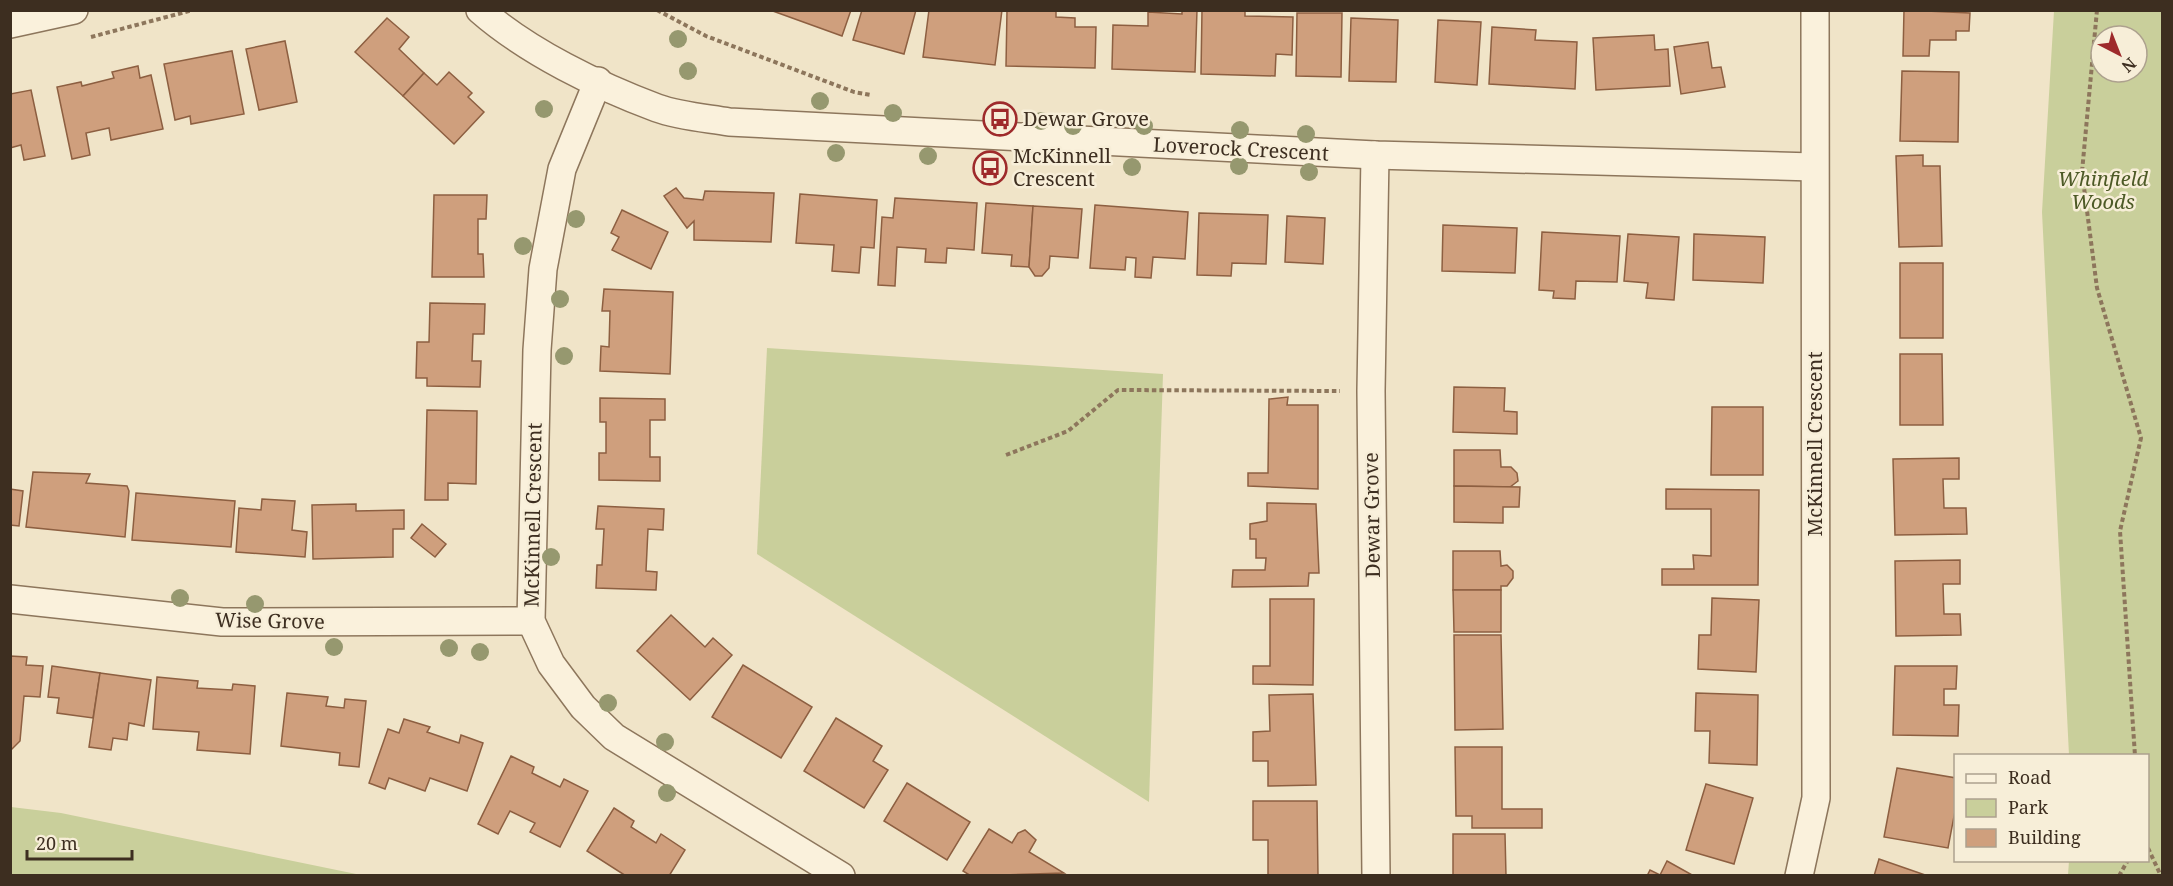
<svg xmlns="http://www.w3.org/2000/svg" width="2173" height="886" font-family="'Noto Serif',serif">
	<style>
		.green { fill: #c9cf9b; fill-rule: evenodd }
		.building { fill: #cf9f7d; stroke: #8d5f41; stroke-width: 1.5 }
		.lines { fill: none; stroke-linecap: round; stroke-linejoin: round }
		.street-casing { stroke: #8d765c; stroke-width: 30 }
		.path { stroke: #8d765c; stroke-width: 4; stroke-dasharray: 4.5 3; stroke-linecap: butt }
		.street { stroke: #faf1dc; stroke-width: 27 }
		.tree { fill: #96986f }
		.labels { text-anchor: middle; stroke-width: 5; stroke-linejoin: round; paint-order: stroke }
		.poi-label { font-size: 20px; fill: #3d2e20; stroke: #f7eed8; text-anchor: start }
		.street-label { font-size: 20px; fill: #3d2e20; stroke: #f7eed8 }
		.park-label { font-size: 20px; font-style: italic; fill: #4d5a26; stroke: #f7eed8 }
	</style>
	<rect width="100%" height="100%" fill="#f0e4c8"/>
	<g class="green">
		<path d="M2054,11H2162V875H2068L2069,861L2148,860V756L2069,755L2042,212ZM2101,36H2137V72H2101Z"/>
		<polygon points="767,348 1163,374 1149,802 757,554"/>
		<polygon points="11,807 61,813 361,875 11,875"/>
	</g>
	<g class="building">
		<polygon points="770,10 851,10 842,36"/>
		<polygon points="862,10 916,10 904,54 853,40"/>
		<polygon points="929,10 1002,10 995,65 923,57"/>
		<polygon points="1007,10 1056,10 1056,17 1075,18 1075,27 1096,27 1095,68 1006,66"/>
		<polygon points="1182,10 1197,10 1195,72 1112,69 1113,25 1148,26 1148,12 1182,14"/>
		<polygon points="1202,10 1245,10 1245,16 1293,17 1292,55 1276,54 1275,76 1201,74"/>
		<polygon points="1904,10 1970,13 1969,31 1956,31 1956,40 1930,40 1929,56 1903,56"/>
		<polygon points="1297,13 1342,13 1341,77 1296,76"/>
		<polygon points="387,18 409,37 399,49 424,73 403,96 355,52"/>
		<polygon points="1351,18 1398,20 1396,82 1349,81"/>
		<polygon points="1438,20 1481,22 1477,85 1435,82"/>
		<polygon points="1492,27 1536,30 1535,40 1577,42 1575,89 1489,84"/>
		<polygon points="1654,35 1655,50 1668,49 1670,86 1596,90 1593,38"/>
		<polygon points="285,41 297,102 259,110 246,49"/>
		<polygon points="1708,42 1712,68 1721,67 1725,87 1681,94 1674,47"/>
		<polygon points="232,51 244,114 191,124 190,116 175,120 164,64"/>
		<polygon points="138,66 140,78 151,75 163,129 111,140 109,128 86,133 90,155 72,159 57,87 81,82 82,86 114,78 112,72"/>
		<polygon points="1902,71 1959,72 1958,142 1900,141"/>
		<polygon points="449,72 472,93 468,97 484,112 454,144 403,96 424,73 437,85"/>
		<polygon points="31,90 45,156 24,160 21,145 10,148 10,94"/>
		<polygon points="1923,155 1923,166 1940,166 1942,246 1899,247 1896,156"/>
		<polygon points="676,188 684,198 703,200 705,191 774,193 771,242 694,240 694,221 687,228 664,196"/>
		<polygon points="800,194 877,200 874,248 861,247 859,273 832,271 834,245 796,243"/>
		<polygon points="434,195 487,195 486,219 478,219 478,254 483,254 484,277 432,277"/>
		<polygon points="895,198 977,203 974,250 947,248 946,263 925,262 926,249 897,247 895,286 878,285 882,217 893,218"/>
		<polygon points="986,203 1033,206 1029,267 1011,266 1012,255 982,253"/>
		<polygon points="1095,205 1188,212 1185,259 1153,257 1151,278 1135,277 1136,258 1126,257 1125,270 1090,268"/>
		<polygon points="1033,206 1082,209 1078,258 1050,256 1049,268 1042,276 1035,276 1029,267"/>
		<polygon points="622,210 668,232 651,269 612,250 619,237 611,233"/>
		<polygon points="1199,213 1268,215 1266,264 1232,263 1231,276 1197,275"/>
		<polygon points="1287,216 1325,218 1323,264 1285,262"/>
		<polygon points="1443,225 1517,228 1515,273 1442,271"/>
		<polygon points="1542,232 1620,236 1617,282 1576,281 1575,299 1553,298 1554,291 1539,290"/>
		<polygon points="1628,234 1679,237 1674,300 1646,298 1648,283 1624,281"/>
		<polygon points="1694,234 1765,237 1763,283 1693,280"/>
		<rect x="1900" y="263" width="43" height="75"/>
		<polygon points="604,289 673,292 670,374 600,371 601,346 609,347 610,311 602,311"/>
		<polygon points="430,303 485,304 484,334 473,334 472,361 481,361 480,387 427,386 427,378 416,378 417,342 429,342"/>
		<polygon points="1900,354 1942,354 1943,425 1900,425"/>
		<polygon points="1454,387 1505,388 1504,411 1517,412 1517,434 1453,432"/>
		<polygon points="1288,397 1287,405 1318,405 1318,489 1248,486 1248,473 1268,473 1269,399"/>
		<polygon points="600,398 665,399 665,420 650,420 650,457 660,457 660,481 599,480 599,453 606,453 606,422 600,422"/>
		<polygon points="1712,407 1763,407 1763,475 1711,475"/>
		<polygon points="427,410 477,411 476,484 448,483 448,500 425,500"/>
		<polygon points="1454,450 1500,450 1501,467 1511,467 1517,473 1518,481 1510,487 1454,486"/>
		<polygon points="1959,458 1959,479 1943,479 1944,508 1966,508 1967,534 1895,535 1893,459"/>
		<polygon points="33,472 90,474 86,483 127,486 129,491 125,537 26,527"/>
		<polygon points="1454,486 1520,487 1519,507 1503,507 1503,523 1454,522"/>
		<polygon points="10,489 23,491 19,526 10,525"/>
		<polygon points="1666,489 1759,490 1758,585 1662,585 1662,569 1694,569 1693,555 1711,556 1711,509 1666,509"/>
		<polygon points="136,493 235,501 231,547 132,540"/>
		<polygon points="262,499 295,501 292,530 307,532 305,557 236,552 239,508 261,510"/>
		<polygon points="1267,503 1316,504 1319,573 1309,573 1308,586 1232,587 1233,570 1265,570 1266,558 1256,558 1256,539 1250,539 1250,524 1267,521"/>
		<polygon points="356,504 356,511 404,510 404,529 393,529 393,557 313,559 312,505"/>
		<polygon points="598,506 664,509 663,530 648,529 646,571 657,572 656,590 596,588 597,565 602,565 604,529 596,529"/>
		<polygon points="422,524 446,544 435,557 411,538"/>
		<polygon points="1453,551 1500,551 1501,566 1507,565 1513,571 1513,578 1507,586 1501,586 1501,590 1453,590"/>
		<polygon points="1960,560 1960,584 1943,584 1944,614 1960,614 1961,635 1896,636 1895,561"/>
		<polygon points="1453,590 1501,590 1501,632 1454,632"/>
		<polygon points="1712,598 1759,600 1756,672 1698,669 1699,635 1711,635"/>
		<polygon points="1270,599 1314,599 1313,685 1253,684 1253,666 1270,666"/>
		<polygon points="671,615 705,647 713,638 732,655 690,700 637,651"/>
		<polygon points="1454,635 1501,635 1503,729 1455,730"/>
		<polygon points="10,656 27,657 26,665 43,666 40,697 24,696 20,741 11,750"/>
		<polygon points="743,665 812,707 781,758 712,717"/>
		<polygon points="52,666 100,673 93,718 57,713 59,698 48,697"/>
		<polygon points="1895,666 1957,666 1956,689 1944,689 1944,705 1959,705 1958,736 1893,735"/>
		<polygon points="100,673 151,680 144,726 129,723 127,740 113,738 111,750 89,747"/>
		<polygon points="157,677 198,681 197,688 232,690 233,684 255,686 250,754 197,750 199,732 153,729"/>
		<polygon points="287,693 328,697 326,706 344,708 345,699 366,701 359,767 339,765 340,753 281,746"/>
		<polygon points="1696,693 1758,695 1757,765 1709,763 1710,731 1695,731"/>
		<polygon points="1313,694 1316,785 1268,786 1268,761 1253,761 1253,732 1270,731 1269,695"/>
		<polygon points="836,718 882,746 873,761 888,770 864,808 804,771"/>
		<polygon points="404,719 430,727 427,732 459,743 461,735 483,743 467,791 430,778 425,791 389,778 385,789 369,783 388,729 399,733"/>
		<polygon points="1455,747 1502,747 1502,809 1542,809 1542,828 1472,828 1472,816 1456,816"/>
		<polygon points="511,756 534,767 532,773 560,787 564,779 588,791 560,847 530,832 535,823 510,811 498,834 478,824"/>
		<polygon points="1897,768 1956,778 1956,806 1948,848 1884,837"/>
		<polygon points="907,783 970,822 947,860 884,821"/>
		<polygon points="1706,784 1753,798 1734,864 1686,850"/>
		<polygon points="1253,801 1317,801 1318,876 1268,876 1268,840 1253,840"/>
		<polygon points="614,808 634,821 631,827 656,843 661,834 685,850 669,876 626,876 587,851"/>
		<polygon points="989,829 1012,843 1018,833 1025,830 1036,840 1029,852 1064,873 971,876 963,871"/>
		<polygon points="1453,834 1505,834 1506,876 1453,876"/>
		<polygon points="1879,859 1928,876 1874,876"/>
		<polygon points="1667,861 1694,876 1647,876 1650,870 1660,875"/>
	</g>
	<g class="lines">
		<defs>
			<g id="street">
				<path d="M480,10C528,52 598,86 657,108C679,116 705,118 729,122L1375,155L1814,167"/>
				<polyline points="10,24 74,10"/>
				<polyline points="598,81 562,169 543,269 537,350 531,621 551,664 583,707 614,737 841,876"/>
				<polyline points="1375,155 1371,391 1376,876"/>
				<polyline points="10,599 222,622 531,621"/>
				<polyline points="1799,876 1816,798 1815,10"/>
			</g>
		</defs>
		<use href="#street" class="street-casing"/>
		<g class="path">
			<polyline points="657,10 706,36 854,92 871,95"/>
			<polyline points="2097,10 2082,172 2097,288 2141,438 2120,531 2135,756"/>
			<polyline points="91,37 193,10"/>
			<polyline points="1006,455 1068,431 1118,390 1340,391"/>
			<polyline points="2148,848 2161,876"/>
			<polyline points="2119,876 2128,860"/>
		</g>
		<use href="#street" class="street"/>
	</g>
	<g class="tree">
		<circle cx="678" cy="39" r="9"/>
		<circle cx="688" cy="71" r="9"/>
		<circle cx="820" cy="101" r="9"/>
		<circle cx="544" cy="109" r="9"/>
		<circle cx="893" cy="113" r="9"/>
		<circle cx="1041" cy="121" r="9"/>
		<circle cx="1073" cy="126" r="9"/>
		<circle cx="1144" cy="126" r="9"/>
		<circle cx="1240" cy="130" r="9"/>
		<circle cx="1306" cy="134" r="9"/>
		<circle cx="836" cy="153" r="9"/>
		<circle cx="928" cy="156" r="9"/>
		<circle cx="1239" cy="166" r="9"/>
		<circle cx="1132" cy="167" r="9"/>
		<circle cx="1309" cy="172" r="9"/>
		<circle cx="576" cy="219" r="9"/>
		<circle cx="523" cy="246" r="9"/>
		<circle cx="560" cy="299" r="9"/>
		<circle cx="564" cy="356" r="9"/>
		<circle cx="551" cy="557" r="9"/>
		<circle cx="180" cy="598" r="9"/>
		<circle cx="255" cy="604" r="9"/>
		<circle cx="334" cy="647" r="9"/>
		<circle cx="449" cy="648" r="9"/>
		<circle cx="480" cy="652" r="9"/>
		<circle cx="608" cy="703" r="9"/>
		<circle cx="665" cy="742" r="9"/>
		<circle cx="667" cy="793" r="9"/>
	</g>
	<defs>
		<symbol id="bus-ring" viewBox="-11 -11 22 22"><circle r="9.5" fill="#f7eed8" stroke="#9e2a2b" stroke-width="1.5"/><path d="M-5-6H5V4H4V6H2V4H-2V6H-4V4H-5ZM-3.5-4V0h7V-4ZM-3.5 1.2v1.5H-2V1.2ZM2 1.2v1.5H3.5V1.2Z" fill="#9e2a2b"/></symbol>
	</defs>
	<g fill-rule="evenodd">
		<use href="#bus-ring" x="981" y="100" width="38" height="38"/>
		<use href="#bus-ring" x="971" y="149" width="38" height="38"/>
	</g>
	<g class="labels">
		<g class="poi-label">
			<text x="1023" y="126">Dewar Grove</text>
			<text x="1013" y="163">McKinnell<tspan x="1013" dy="23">Crescent</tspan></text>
		</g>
		<g class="street-label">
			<text transform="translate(1241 149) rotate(3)" y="7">Loverock Crescent</text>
			<text transform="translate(1815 444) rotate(-90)" y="7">McKinnell Crescent</text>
			<text transform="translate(533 515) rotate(-89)" y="7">McKinnell Crescent</text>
			<text transform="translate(1372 515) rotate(-91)" y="7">Dewar Grove</text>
			<text transform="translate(270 621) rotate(1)" y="7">Wise Grove</text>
		</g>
		<g class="park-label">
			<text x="2103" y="186">Whinfield<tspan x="2103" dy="23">Woods</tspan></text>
		</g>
	</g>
	<rect width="2173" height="886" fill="none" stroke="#3d2e20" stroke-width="24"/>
	<rect x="1954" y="754" width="195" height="108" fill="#f7eed8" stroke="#ada18e" stroke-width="1.5"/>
	<rect x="1966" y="774" width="30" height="9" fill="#faf1dc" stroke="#ada18e" stroke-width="1.5"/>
	<text x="2008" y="784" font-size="18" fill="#3d2e20">Road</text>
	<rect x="1966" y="799" width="30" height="18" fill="#c9cf9b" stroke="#ada18e" stroke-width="1.5"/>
	<text x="2008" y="814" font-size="18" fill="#3d2e20">Park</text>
	<rect x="1966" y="829" width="30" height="18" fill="#cf9f7d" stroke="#ada18e" stroke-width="1.5"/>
	<text x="2008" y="844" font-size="18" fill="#3d2e20">Building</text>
	<g transform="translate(2119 54) rotate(138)"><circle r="28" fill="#f7eed8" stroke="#ada18e" stroke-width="1.5"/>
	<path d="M0-4.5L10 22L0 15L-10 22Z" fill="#9e2a2b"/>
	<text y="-9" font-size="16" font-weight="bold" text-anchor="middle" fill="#3d2e20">N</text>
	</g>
	<path d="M27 850v9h105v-9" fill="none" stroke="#3d2e20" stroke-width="3"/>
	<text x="36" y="850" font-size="18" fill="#3d2e20" stroke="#f7eed8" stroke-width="4.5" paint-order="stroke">20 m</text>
</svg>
